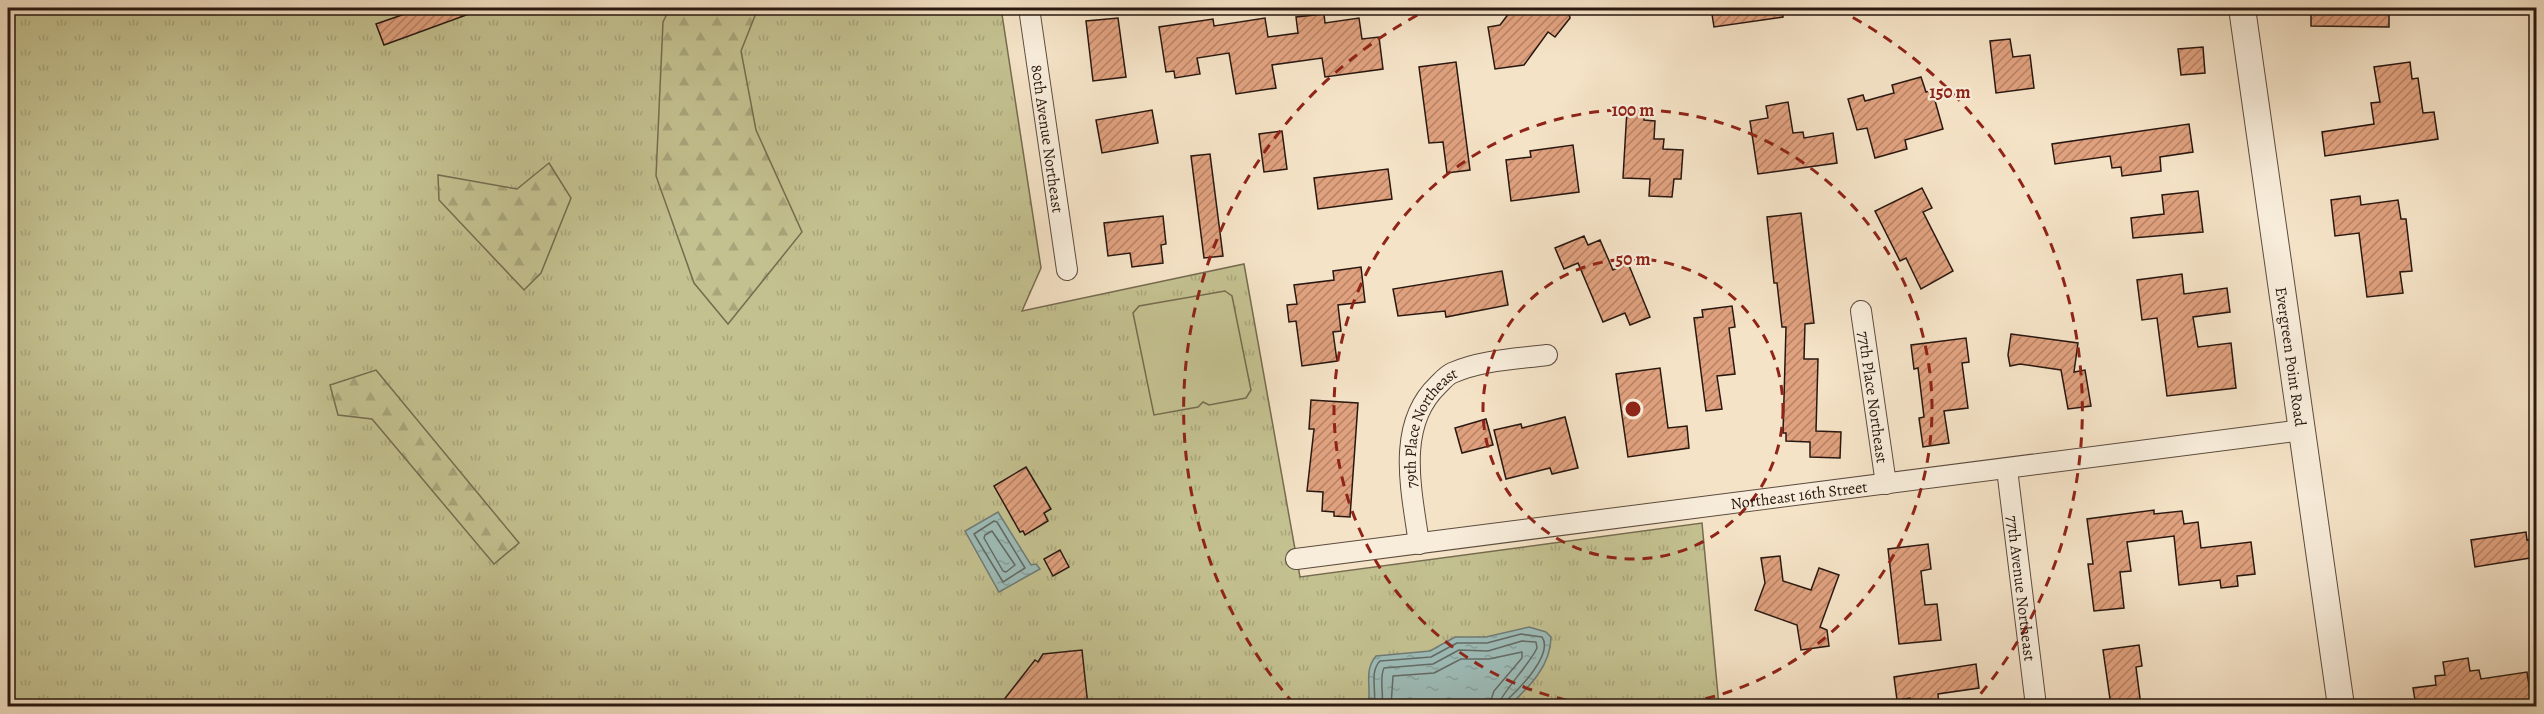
<svg xmlns="http://www.w3.org/2000/svg" width="2544" height="714" font-family="Alegreya,serif">
	<style>
		.grass { fill: url(#grass-tufts); stroke: #766c50; stroke-width: 1.5 }
		.forest { fill: url(#forest-firs); stroke: #766c50; stroke-width: 1.5 }
		.garden { fill: #c4c190; stroke: #766c50; stroke-width: 1.5 }
		.water { fill: url(#water-ripples); stroke: #6f7b76; stroke-width: 1.5 }
		.lines { fill: none; stroke-linecap: round; stroke-linejoin: round }
		.shore { stroke: #636a65; stroke-width: 1.5 }
		.building { fill: url(#building-hatch); stroke: #291811; stroke-width: 1.5 }
		.minor-casing { stroke: #5c4b3e; stroke-width: 22 }
		.tertiary-casing { stroke: #5c4b3e; stroke-width: 28 }
		.minor { stroke: #f8eddb; stroke-width: 20 }
		.tertiary { stroke: #f8eddb; stroke-width: 26 }
		.ring { fill: none; stroke: #8f2418; stroke-width: 3; stroke-dasharray: 10 8 }
		.labels { text-anchor: middle; stroke-width: 4.5; stroke-linejoin: round; paint-order: stroke }
		.street-label { font-size: 16px; fill: #291811; stroke: #f8eddb }
		.centre { fill: #8f2418; stroke: #f8eddb; stroke-width: 3 }
		.ring-label { font-size: 18px; text-anchor: middle; font-weight: bold; fill: #8f2418; stroke: #f8eddb; stroke-width: 4.5; stroke-linejoin: round; paint-order: stroke }
	</style>
	<defs>
		<pattern id="grass-tufts" width="24" height="20" patternUnits="userSpaceOnUse" patternTransform="scale(1.5)"><rect width="24" height="20" fill="#c4c190"/><path d="M3 7l-1-3M5 7V3M7 7l1-3M15 17l-1-3M17 17v-4M19 17l1-3" fill="none" stroke="#a8a57b"/></pattern>
		<pattern id="forest-firs" width="22" height="20" patternUnits="userSpaceOnUse" patternTransform="scale(1.5)"><rect width="22" height="20" fill="#c4c190"/><path d="M5 1l3.5 6h-7zM16 11l3.5 6h-7z" fill="#a8a57b"/></pattern>
		<pattern id="water-ripples" width="26" height="14" patternUnits="userSpaceOnUse" patternTransform="scale(1.5)"><rect width="26" height="14" fill="#9dbdb9"/><path d="M2 4q2-2 4 0t4 0M15 11q2-2 4 0t4 0" fill="none" stroke="#87a29e"/></pattern>
		<pattern id="building-hatch" width="6" height="6" patternUnits="userSpaceOnUse" patternTransform="scale(1.5)"><rect width="6" height="6" fill="#e0a17e"/><path d="M-1 1l2-2M0 6l6-6M5 7l2-2" fill="none" stroke="#b68266"/></pattern>
	</defs>
	<rect width="100%" height="100%" fill="#f5e3c7"/>
	<filter id="stains"><feTurbulence type="fractalNoise" baseFrequency=".00333" numOctaves="4"/><feColorMatrix values="0 0 0 0 .2 0 0 0 0 .09 0 0 0 0 .02 0 0 0 .5 -.17"/></filter>
	<radialGradient id="worn" r=".72"><stop offset=".6" stop-color="#630" stop-opacity="0"/><stop offset="1" stop-color="#630" stop-opacity=".3"/></radialGradient>
	<polygon class="grass" points="8,8 1001,8 1041,268 1022,311 1244,264 1300,577 1702,523 1719,706 8,706"/>
	<g class="forest">
		<polygon points="670,8 758,8 741,51 756,130 802,232 728,324 694,283 656,176 663,22"/>
		<polygon points="549,163 571,198 541,273 524,290 439,200 438,175 517,189"/>
		<polygon points="376,370 519,543 494,564 372,419 338,415 330,385"/>
	</g>
	<polygon class="garden" points="1225,291 1232,296 1251,390 1246,398 1209,405 1203,402 1198,407 1154,415 1133,313 1139,306"/>
	<g class="water">
		<polygon points="998,512 1031,565 1036,564 1040,569 999,592 965,531"/>
		<path d="M1529,627L1546,632L1551,637C1551,666 1529,687 1509,706H1368C1372,688 1363,671 1376,656L1430,651L1455,637H1486Z"/>
	</g>
	<g class="lines">
		<g class="shore">
			<polygon points="994,521 997,522 1025,568 1003,582 974,534"/>
			<polygon points="992,531 1015,565 1006,572 1003,571 984,538 985,535"/>
			<path d="M1374,706C1377,692 1369,672 1380,661L1431,657L1457,643H1487L1521,634L1542,637C1554,654 1519,689 1507,700L1505,706"/>
			<path d="M1382,706C1384,694 1379,678 1384,668L1433,664L1459,650L1488,651L1522,641L1536,642L1537,648C1530,664 1499,696 1498,706"/>
			<polyline points="1391,706 1393,676 1434,673 1461,659 1489,659 1522,652 1522,658 1494,691 1489,706"/>
		</g>
	</g>
	<g class="building">
		<polygon points="422,8 480,8 480,10 384,45 376,24"/>
		<polygon points="1513,8 1568,8 1570,18 1555,37 1548,32 1524,65 1495,69 1488,27 1500,25"/>
		<polygon points="1711,8 1782,8 1783,17 1714,27"/>
		<polygon points="2311,8 2389,8 2389,27 2311,26"/>
		<polygon points="1324,14 1325,23 1359,18 1362,39 1379,37 1383,69 1325,77 1322,58 1272,65 1276,88 1236,94 1229,53 1197,58 1200,74 1175,78 1174,71 1166,72 1159,27 1213,19 1214,26 1265,18 1268,37 1298,33 1296,17"/>
		<polygon points="1118,18 1126,77 1093,81 1086,21"/>
		<polygon points="2010,39 2013,57 2030,55 2034,88 1996,93 1990,41"/>
		<polygon points="2203,47 2205,73 2181,75 2178,49"/>
		<polygon points="1456,62 1470,170 1447,173 1443,142 1429,143 1419,67"/>
		<polygon points="2410,62 2412,79 2418,78 2423,113 2434,112 2438,139 2325,156 2322,132 2374,124 2371,103 2380,102 2374,67"/>
		<polygon points="1921,77 1926,92 1932,90 1943,129 1905,140 1907,149 1875,158 1867,128 1857,130 1848,99 1863,95 1865,101 1894,93 1892,85"/>
		<polygon points="1788,102 1793,133 1803,132 1804,138 1833,133 1837,163 1758,174 1750,121 1768,118 1766,106"/>
		<polygon points="1627,109 1644,110 1644,120 1655,121 1654,139 1664,139 1663,149 1683,150 1681,179 1674,179 1672,197 1649,196 1650,179 1623,178"/>
		<polygon points="1152,110 1158,143 1102,153 1096,120"/>
		<polygon points="2189,124 2193,152 2160,157 2161,171 2122,176 2121,167 2112,168 2110,156 2055,164 2052,144"/>
		<polygon points="1282,131 1287,169 1264,172 1259,134"/>
		<polygon points="1573,145 1579,192 1511,201 1506,160 1531,157 1530,151"/>
		<polygon points="1210,154 1223,256 1204,258 1191,156"/>
		<polygon points="1388,169 1392,199 1318,209 1314,178"/>
		<polygon points="1922,188 1932,208 1923,212 1953,271 1921,289 1906,258 1900,261 1875,211"/>
		<polygon points="2198,191 2203,232 2133,238 2131,218 2164,214 2162,195"/>
		<polygon points="2360,196 2361,205 2398,200 2401,219 2406,219 2412,271 2400,272 2403,293 2367,297 2359,233 2335,236 2331,200"/>
		<polygon points="1801,213 1814,323 1805,324 1804,359 1818,359 1816,431 1841,432 1840,458 1810,457 1810,442 1786,441 1786,433 1783,433 1786,327 1782,327 1777,283 1774,283 1767,217"/>
		<polygon points="1163,216 1166,244 1161,245 1163,263 1132,267 1130,253 1108,256 1104,223"/>
		<polygon points="1584,236 1588,245 1600,240 1613,270 1628,263 1650,317 1630,325 1625,313 1603,322 1578,263 1564,269 1555,248"/>
		<polygon points="1361,267 1365,302 1338,305 1341,331 1333,332 1337,361 1302,366 1296,321 1289,322 1287,305 1297,304 1294,285 1334,280 1333,271"/>
		<polygon points="1502,271 1508,305 1446,317 1445,311 1398,316 1393,289"/>
		<polygon points="2182,274 2184,294 2227,288 2230,312 2193,317 2198,347 2231,343 2236,388 2167,396 2157,318 2142,320 2137,280"/>
		<polygon points="1732,306 1735,327 1729,328 1735,374 1717,376 1722,409 1706,411 1694,318 1703,317 1702,310"/>
		<polygon points="2011,334 2078,343 2074,372 2085,370 2091,406 2068,409 2061,370 2020,364 2010,366 2008,355"/>
		<polygon points="1966,338 1969,362 1962,363 1968,408 1944,411 1949,443 1923,447 1919,418 1924,417 1918,368 1914,369 1911,345"/>
		<polygon points="1660,368 1668,428 1687,426 1689,448 1628,457 1616,374"/>
		<polygon points="1311,400 1358,403 1350,517 1334,516 1334,512 1322,511 1323,492 1307,491 1314,429 1309,429"/>
		<polygon points="1565,417 1578,468 1552,474 1550,468 1506,479 1494,430 1521,424 1522,428"/>
		<polygon points="1486,419 1493,445 1462,453 1455,428"/>
		<polygon points="1026,467 1051,509 1044,513 1048,521 1025,535 1023,531 1020,532 994,486"/>
		<polygon points="2154,510 2154,514 2182,511 2184,524 2198,522 2201,548 2251,542 2255,574 2237,576 2238,586 2221,588 2220,580 2179,585 2174,536 2127,542 2131,571 2120,572 2124,608 2094,611 2088,564 2093,564 2087,519"/>
		<polygon points="2526,532 2527,540 2536,538 2536,557 2475,567 2471,540"/>
		<polygon points="1928,544 1931,569 1921,571 1925,605 1937,604 1941,640 1899,644 1888,549"/>
		<polygon points="1060,550 1069,567 1053,576 1044,559"/>
		<polygon points="1780,556 1783,581 1811,590 1819,568 1839,575 1820,627 1827,630 1829,646 1801,650 1797,625 1755,610 1765,583 1761,558"/>
		<polygon points="2139,645 2142,666 2136,667 2141,706 2111,706 2103,650"/>
		<polygon points="1082,650 1088,706 999,706 1035,660 1038,662 1043,654"/>
		<polygon points="2468,658 2470,671 2479,670 2481,679 2527,672 2532,706 2416,706 2413,688 2436,685 2435,676 2445,675 2443,662"/>
		<polygon points="1976,664 1979,688 1938,694 1939,706 1911,706 1910,698 1897,700 1894,677"/>
	</g>
	<g class="lines">
		<defs>
			<g id="minor">
				<path id="s1" d="M1029,8L1067,270"/>
				<path id="s2" d="M1861,311L1886,484"/>
				<path id="s3" d="M2007,469L2036,706"/>
				<path id="s4" d="M1419,544C1412,492 1395,426 1438,385C1442,381 1446,376 1452,373C1481,360 1516,359 1547,355"/>
				<path id="s5" d="M1296,559L2303,430"/>
			</g>
			<g id="tertiary">
				<path id="s6" d="M2242,8L2341,706"/>
			</g>
		</defs>
		<use href="#minor" class="minor-casing"/>
		<use href="#tertiary" class="tertiary-casing"/>
		<use href="#minor" class="minor"/>
		<use href="#tertiary" class="tertiary"/>
	</g>
	<g class="ring">
		<circle cx="1633" cy="409" r="150"/>
		<path d="M1602 706A299 299 0 1 1 1664 706"/>
		<path d="M1294 704A449 449 0 0 1 1429 9M1837 9A449 449 0 0 1 1972 704"/>
	</g>
	<g class="labels">
		<g class="street-label">
			<text dy="6" stroke="none"><textPath href="#s1" startOffset="132">80th Avenue Northeast</textPath></text>
			<text dy="6" stroke="none"><textPath href="#s6" startOffset="352">Evergreen Point Road</textPath></text>
			<text dy="6" stroke="none"><textPath href="#s2" startOffset="87">77th Place Northeast</textPath></text>
			<text dy="6" stroke="none"><textPath href="#s4" startOffset="123">79th Place Northeast</textPath></text>
			<text dy="6" stroke="none"><textPath href="#s5" startOffset="507">Northeast 16th Street</textPath></text>
			<text dy="6" stroke="none"><textPath href="#s3" startOffset="120">77th Avenue Northeast</textPath></text>
		</g>
	</g>
	<circle cx="1633" cy="409" r="9" class="centre"/>
	<g class="ring-label">
		<text x="1950" y="98">150 m</text>
		<text x="1633" y="116">100 m</text>
		<text x="1633" y="265">50 m</text>
	</g>
	<rect width="2544" height="714" fill="none" stroke="#f5e3c7" stroke-width="30"/>
	<rect x="9" y="9" width="2526" height="696" fill="none" stroke="#291811" stroke-width="3"/>
	<rect x="15" y="15" width="2514" height="684" fill="none" stroke="#291811" stroke-width="1.5"/>
	<rect width="100%" height="100%" filter="url(#stains)"/>
	<rect width="100%" height="100%" fill="url(#worn)"/>
</svg>
